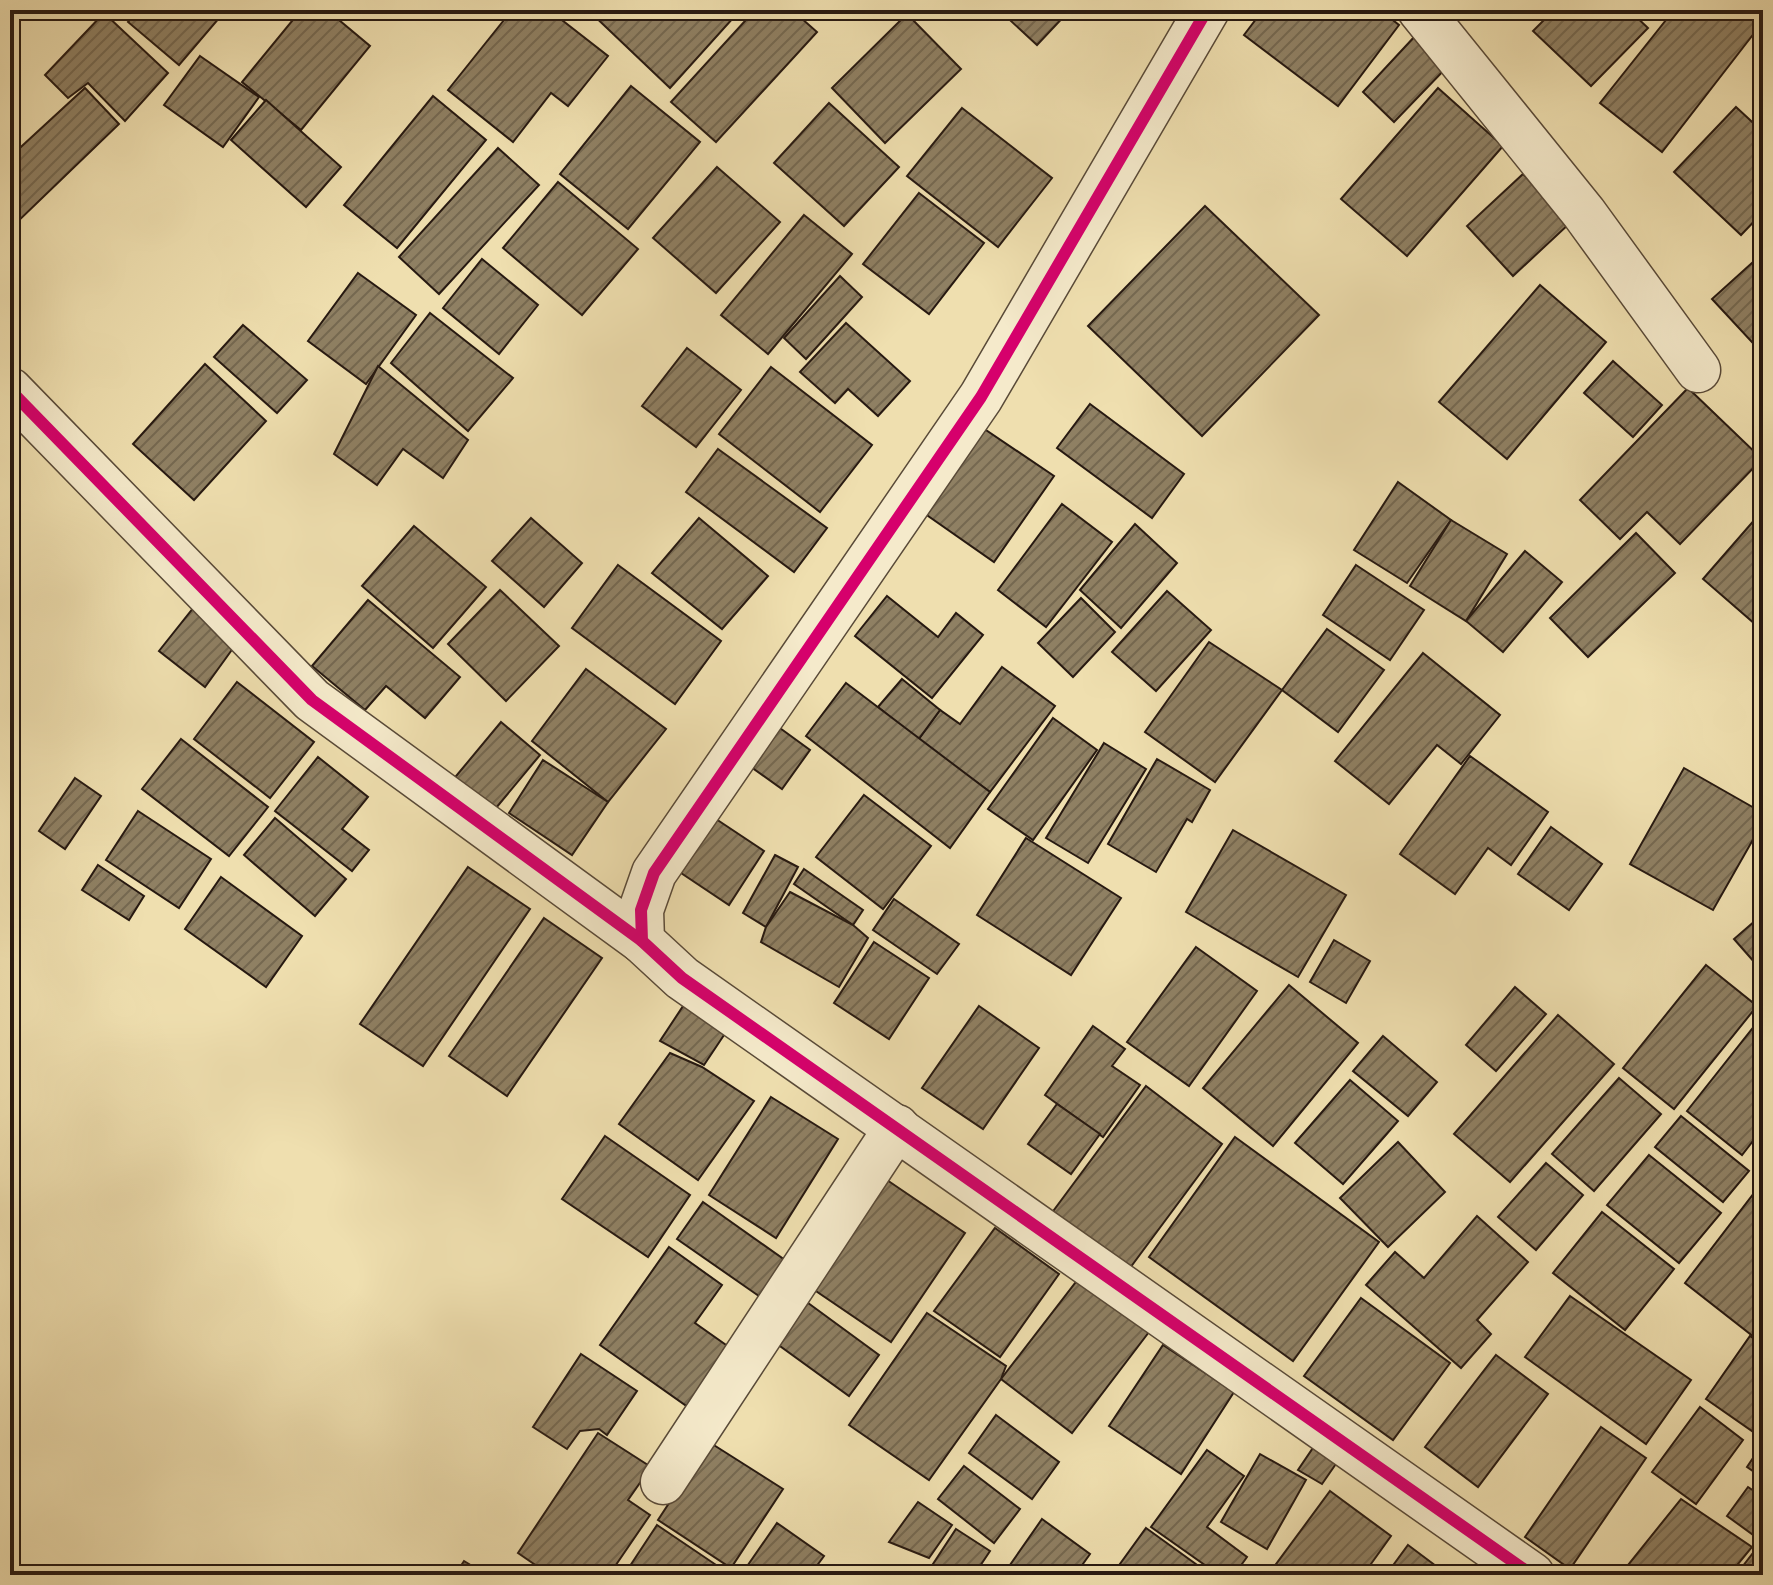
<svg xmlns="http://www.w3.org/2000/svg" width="1773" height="1585" font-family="'Gentium Book Plus',serif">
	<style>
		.building { fill: url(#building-hatch); stroke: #271911; stroke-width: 2 }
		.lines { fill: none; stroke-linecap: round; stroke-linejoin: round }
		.minor-casing { stroke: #594a38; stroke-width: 47 }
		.minor { stroke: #f5eacb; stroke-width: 44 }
		.cycleway-casing { stroke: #f5eacb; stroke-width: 17 }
		.cycleway { stroke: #d6006c; stroke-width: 12 }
	</style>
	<defs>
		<pattern id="building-hatch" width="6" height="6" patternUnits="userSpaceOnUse" patternTransform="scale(2)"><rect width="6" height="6" fill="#8f8063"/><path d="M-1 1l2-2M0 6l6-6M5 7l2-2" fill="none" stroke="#756850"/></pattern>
	</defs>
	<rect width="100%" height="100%" fill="#efdfaf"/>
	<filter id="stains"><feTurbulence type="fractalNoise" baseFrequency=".0025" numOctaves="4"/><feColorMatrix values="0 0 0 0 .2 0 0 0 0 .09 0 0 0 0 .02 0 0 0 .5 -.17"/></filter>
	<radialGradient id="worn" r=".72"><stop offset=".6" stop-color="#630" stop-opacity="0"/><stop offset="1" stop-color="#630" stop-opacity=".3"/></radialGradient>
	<g class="building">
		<polygon points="138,10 226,10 179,65 128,22"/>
		<polygon points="301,10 327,10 370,46 301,130 242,82"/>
		<polygon points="512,10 549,10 608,56 568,106 551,93 513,142 448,90"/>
		<polygon points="588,10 727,10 734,17 670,88"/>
		<polygon points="755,10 792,10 817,32 716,142 671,102"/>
		<polygon points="999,10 1070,10 1037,45"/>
		<polygon points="1263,10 1380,10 1399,25 1338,106 1244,35"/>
		<polygon points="1554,10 1629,10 1648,28 1591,86 1533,31"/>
		<polygon points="1674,10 1746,10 1762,23 1662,152 1600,103"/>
		<polygon points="104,13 168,73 125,121 88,83 68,98 45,75"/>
		<polygon points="907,14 961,69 885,143 832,88"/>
		<polygon points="1416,35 1448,66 1394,122 1363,92"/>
		<polygon points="200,56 259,97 223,147 164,105"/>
		<polygon points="631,86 700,142 628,229 560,174"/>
		<polygon points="85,88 119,124 10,229 10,157"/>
		<polygon points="1438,88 1503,146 1407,256 1341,199"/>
		<polygon points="433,96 486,140 397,248 344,205"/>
		<polygon points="266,100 341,167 306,207 231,140"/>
		<polygon points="829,103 899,167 844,226 774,163"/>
		<polygon points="1736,107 1763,132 1763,212 1741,235 1674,172"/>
		<polygon points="962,108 1052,178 998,247 907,176"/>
		<polygon points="498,148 539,185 439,294 399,257"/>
		<polygon points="717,167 780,222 716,293 653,238"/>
		<polygon points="1523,174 1570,223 1513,276 1467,226"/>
		<polygon points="558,182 638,249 582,315 503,248"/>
		<polygon points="919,193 984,243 929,314 863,264"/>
		<polygon points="1205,206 1319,315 1202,436 1088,326"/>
		<polygon points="804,215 852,254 768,354 721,315"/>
		<polygon points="1763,253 1763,354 1712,299"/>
		<polygon points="482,259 538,305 499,354 443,308"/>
		<polygon points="358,273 416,315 366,384 308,341"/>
		<polygon points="840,276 862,297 806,359 784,338"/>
		<polygon points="1540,285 1606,342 1507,459 1439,402"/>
		<polygon points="430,313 513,378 468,431 391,363"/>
		<polygon points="846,323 910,381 878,416 848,389 835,403 800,372"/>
		<polygon points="243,325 307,380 277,413 214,357"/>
		<polygon points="687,348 741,390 696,447 642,406"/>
		<polygon points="1613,361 1662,405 1633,437 1584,393"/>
		<polygon points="205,364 266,421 194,500 133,444"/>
		<polygon points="378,366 468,440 443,478 403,449 377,485 334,454"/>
		<polygon points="771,367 872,445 820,512 719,434"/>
		<polygon points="1688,388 1762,459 1680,544 1647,512 1620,539 1580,500"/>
		<polygon points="1090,404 1184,474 1152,518 1057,448"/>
		<polygon points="980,426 1054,476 994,562 921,511"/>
		<polygon points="718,449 827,528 794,572 686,492"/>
		<polygon points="1398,482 1451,520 1407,583 1354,550"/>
		<polygon points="1062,504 1112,542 1046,627 998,590"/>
		<polygon points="1763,510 1763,615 1755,624 1703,579"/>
		<polygon points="531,518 582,563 544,607 492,561"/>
		<polygon points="699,518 768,576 722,629 652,573"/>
		<polygon points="1451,520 1507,554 1466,621 1410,586"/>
		<polygon points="1135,524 1177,563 1121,628 1080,590"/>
		<polygon points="414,526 486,587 433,648 362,586"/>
		<polygon points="1636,533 1675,573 1588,657 1550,618"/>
		<polygon points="1525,551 1562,582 1503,652 1466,621"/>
		<polygon points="618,565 721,641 675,704 572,628"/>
		<polygon points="1356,565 1424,610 1390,660 1323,615"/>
		<polygon points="500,590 559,646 506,701 448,644"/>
		<polygon points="1167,591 1211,630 1156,691 1112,652"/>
		<polygon points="887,596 938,637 956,613 983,635 932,698 855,636"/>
		<polygon points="1081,598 1115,632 1073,677 1038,643"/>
		<polygon points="368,600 460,677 425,718 386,686 365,710 312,666"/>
		<polygon points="198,602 239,640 205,687 159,651"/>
		<polygon points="1327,629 1384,670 1338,732 1282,690"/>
		<polygon points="1209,642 1282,690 1215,782 1145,732"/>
		<polygon points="1423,653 1500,715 1461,764 1437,745 1389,804 1335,761"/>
		<polygon points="1002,667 1055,706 990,792 918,740 940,710 960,724"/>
		<polygon points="586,669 666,729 608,802 532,741"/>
		<polygon points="902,679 940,710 918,740 878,707"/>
		<polygon points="237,682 314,742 270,798 194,739"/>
		<polygon points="846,683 990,792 950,848 806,736"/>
		<polygon points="1053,718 1097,750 1033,840 988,809"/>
		<polygon points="501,722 540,755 491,814 452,781"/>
		<polygon points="773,723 810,750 782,789 744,762"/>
		<polygon points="181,739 268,807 229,856 142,789"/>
		<polygon points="1104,743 1146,769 1088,863 1046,838"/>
		<polygon points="1470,756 1548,812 1511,865 1488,848 1455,894 1400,854"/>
		<polygon points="318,757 368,797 342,829 369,850 352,871 275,811"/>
		<polygon points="1157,759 1210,790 1192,822 1187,819 1156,872 1108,844"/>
		<polygon points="543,760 608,802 572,855 509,813"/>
		<polygon points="1684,768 1763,813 1763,822 1713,910 1630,864"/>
		<polygon points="75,778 101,796 65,849 39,831"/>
		<polygon points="864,795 931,846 883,909 816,857"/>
		<polygon points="138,811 211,859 179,908 106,860"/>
		<polygon points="275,818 346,879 315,916 244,855"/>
		<polygon points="716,819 764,851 729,905 681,873"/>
		<polygon points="1551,827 1602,864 1569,910 1518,874"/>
		<polygon points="1233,830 1346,895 1298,977 1186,912"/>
		<polygon points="1026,838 1121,898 1071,975 977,915"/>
		<polygon points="775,855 798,867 766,927 743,913"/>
		<polygon points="98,865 144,896 129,920 82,890"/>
		<polygon points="468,867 530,909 423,1066 360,1024"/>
		<polygon points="804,869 863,910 853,925 794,884"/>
		<polygon points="221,877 302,936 266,987 185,929"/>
		<polygon points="790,892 853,925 868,938 839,987 761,942 766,927"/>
		<polygon points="894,899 959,944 937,974 873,930"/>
		<polygon points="1763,914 1763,972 1734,939"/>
		<polygon points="544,918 602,958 507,1096 449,1056"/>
		<polygon points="1334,940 1370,961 1346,1003 1310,982"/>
		<polygon points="874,942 929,978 889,1039 834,1003"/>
		<polygon points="1196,947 1257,991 1189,1086 1127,1042"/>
		<polygon points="1706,965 1757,1006 1674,1109 1623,1068"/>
		<polygon points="1289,985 1358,1043 1273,1146 1203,1088"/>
		<polygon points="1515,987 1546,1014 1496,1071 1466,1045"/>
		<polygon points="689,997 730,1026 704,1065 660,1041"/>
		<polygon points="979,1006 1039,1048 983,1129 922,1088"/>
		<polygon points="1558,1015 1614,1064 1510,1182 1454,1134"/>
		<polygon points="1763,1015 1763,1128 1742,1155 1687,1111"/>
		<polygon points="1093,1026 1125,1049 1112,1066 1140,1085 1103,1137 1045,1095"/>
		<polygon points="1383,1036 1437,1082 1408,1116 1353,1071"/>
		<polygon points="670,1053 702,1067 754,1101 698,1180 619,1124"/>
		<polygon points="1619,1078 1661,1114 1594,1191 1552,1154"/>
		<polygon points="1350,1080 1398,1121 1343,1184 1295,1143"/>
		<polygon points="1146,1086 1222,1144 1127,1272 1051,1214"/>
		<polygon points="771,1097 838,1139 776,1238 709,1195"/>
		<polygon points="1057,1104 1100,1134 1071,1174 1028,1144"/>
		<polygon points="1681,1116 1749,1171 1723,1202 1655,1147"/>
		<polygon points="605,1136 690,1195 648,1257 562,1199"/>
		<polygon points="1235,1137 1379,1242 1293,1361 1149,1257"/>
		<polygon points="1398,1142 1445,1192 1388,1247 1340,1198"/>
		<polygon points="1649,1155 1721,1213 1679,1263 1607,1205"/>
		<polygon points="1546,1163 1583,1195 1536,1250 1498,1217"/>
		<polygon points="884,1178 965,1233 891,1342 810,1287"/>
		<polygon points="1761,1184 1763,1325 1754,1337 1685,1283"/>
		<polygon points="703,1202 792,1265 766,1301 677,1239"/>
		<polygon points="1602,1212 1674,1269 1625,1330 1553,1273"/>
		<polygon points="1477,1216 1528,1262 1477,1320 1491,1334 1461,1368 1366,1285 1395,1252 1424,1278"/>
		<polygon points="995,1228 1059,1274 1000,1357 934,1311"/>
		<polygon points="669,1247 722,1285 695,1323 736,1352 695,1412 600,1345"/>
		<polygon points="1079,1278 1149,1332 1072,1433 1001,1379"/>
		<polygon points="1570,1296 1691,1380 1646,1444 1525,1357"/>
		<polygon points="1361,1298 1450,1363 1393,1440 1304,1376"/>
		<polygon points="804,1300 879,1355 849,1396 773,1341"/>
		<polygon points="927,1313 1006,1366 1001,1379 929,1480 849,1425"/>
		<polygon points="1750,1336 1763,1345 1763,1416 1752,1431 1706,1399"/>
		<polygon points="1163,1345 1234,1392 1181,1474 1109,1426"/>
		<polygon points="581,1354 637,1391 607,1435 599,1429 580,1431 567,1449 533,1427"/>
		<polygon points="1496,1355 1548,1394 1478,1487 1425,1447"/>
		<polygon points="1700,1407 1743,1440 1696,1504 1652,1472"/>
		<polygon points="996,1415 1059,1462 1032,1499 969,1453"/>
		<polygon points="1601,1427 1646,1458 1570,1569 1525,1537"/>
		<polygon points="598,1433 651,1467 628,1500 650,1515 609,1575 550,1575 518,1553"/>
		<polygon points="709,1442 783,1489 731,1568 658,1520"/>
		<polygon points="1317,1442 1340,1458 1322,1484 1298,1470"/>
		<polygon points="1763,1443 1763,1478 1747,1467"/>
		<polygon points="1207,1450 1244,1476 1207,1527 1247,1557 1234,1575 1219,1575 1151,1527"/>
		<polygon points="1260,1454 1306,1480 1267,1549 1221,1522"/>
		<polygon points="964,1466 1020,1509 994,1543 938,1499"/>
		<polygon points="1748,1487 1763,1497 1763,1527 1756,1537 1727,1516"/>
		<polygon points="1330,1491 1391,1536 1363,1575 1268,1575"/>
		<polygon points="1681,1499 1752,1547 1729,1575 1620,1575"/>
		<polygon points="918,1502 952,1525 929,1558 889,1542"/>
		<polygon points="1042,1519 1090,1554 1075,1575 1003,1575"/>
		<polygon points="777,1523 824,1556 810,1575 741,1575"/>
		<polygon points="657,1525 728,1573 727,1575 624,1575"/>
		<polygon points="1146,1528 1211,1575 1112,1575"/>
		<polygon points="956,1529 990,1551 974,1575 950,1575 933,1564"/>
		<polygon points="1763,1540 1763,1575 1736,1575"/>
		<polygon points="1408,1545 1448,1575 1386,1575"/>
		<polygon points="464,1561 487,1575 455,1575"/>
	</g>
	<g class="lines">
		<defs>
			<g id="minor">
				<polyline points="1207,10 981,397 654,873 641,910 642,941 682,978 1532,1575"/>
				<polyline points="1420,10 1584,213 1698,370"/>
				<polyline points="10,390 312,700 642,941"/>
				<polyline points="663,1482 897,1127"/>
			</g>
		</defs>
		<use href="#minor" class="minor-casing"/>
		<use href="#minor" class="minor"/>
		<defs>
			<g id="cycleway">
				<polyline points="1207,10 981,397 654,873 641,910 642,941 682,978 1532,1575"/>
				<polyline points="10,390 312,700 642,941"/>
			</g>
		</defs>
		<use href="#cycleway" class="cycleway-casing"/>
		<use href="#cycleway" class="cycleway"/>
	</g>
	<rect width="1773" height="1585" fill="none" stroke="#efdfaf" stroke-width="40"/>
	<rect x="12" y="12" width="1749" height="1561" fill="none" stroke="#271911" stroke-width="4"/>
	<rect x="20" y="20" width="1733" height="1545" fill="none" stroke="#271911" stroke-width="2"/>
	<rect width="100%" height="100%" filter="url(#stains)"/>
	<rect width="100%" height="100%" fill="url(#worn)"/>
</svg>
